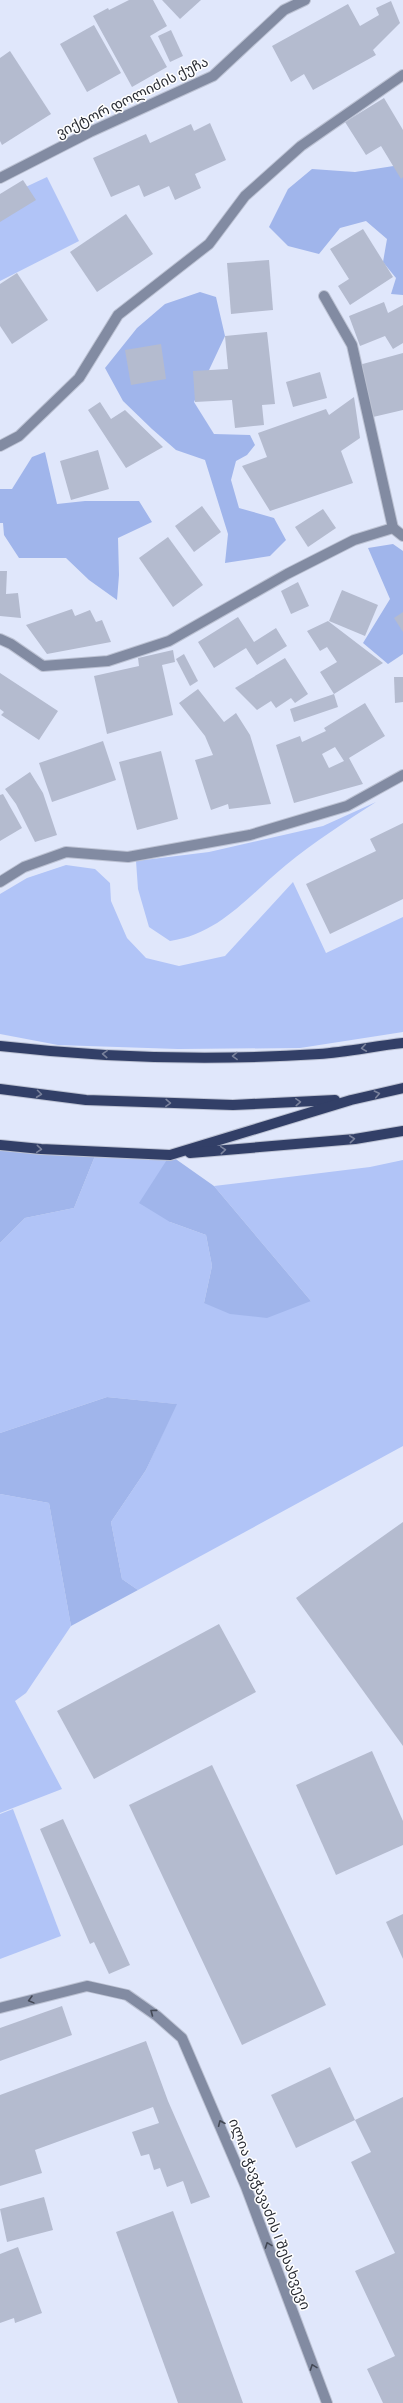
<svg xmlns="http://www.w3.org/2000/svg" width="403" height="2403" font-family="'Source Sans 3','Noto Sans Georgian',sans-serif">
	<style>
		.green { fill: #b1c4f7 }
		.forest { fill: #a0b5eb }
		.building { fill: #b4bbcf; fill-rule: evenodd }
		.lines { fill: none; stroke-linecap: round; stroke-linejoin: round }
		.minor-casing { stroke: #bcc2d3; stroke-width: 12 }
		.major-casing { stroke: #bcc2d3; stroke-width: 12 }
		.minor { stroke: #828ba2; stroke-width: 10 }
		.major { stroke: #323f67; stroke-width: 10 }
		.oneway { stroke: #7a829c }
		.oneway2 { stroke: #444956 }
		.labels { text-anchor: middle; stroke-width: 3; stroke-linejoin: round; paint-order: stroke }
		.street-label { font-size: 14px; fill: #2a2d35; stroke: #fff }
	</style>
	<rect width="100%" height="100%" fill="#e0e7fb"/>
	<g class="green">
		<polygon points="47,177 79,241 0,281 0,199"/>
		<path d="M376,802C345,822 314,842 286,865C249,895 220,934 170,941L149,927L138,889L136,861L209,852L323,826Z"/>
		<polygon points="66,865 95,869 110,883 111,901 127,938 146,958 179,966 225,956 293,882 326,953 403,917 403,1032 300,1048 178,1049 58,1045 0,1034 0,894 27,878"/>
		<polygon points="97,1151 170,1155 170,1222 206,1235 212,1266 204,1303 311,1301 214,1186 370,1167 403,1160 403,1446 138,1590 122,1579 111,1522 146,1470 176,1404 107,1397 0,1433 0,1243 25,1218 74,1208"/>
		<polygon points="0,1494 49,1503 71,1626 26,1693 15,1701 62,1789 0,1813"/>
		<polygon points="13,1809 61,1936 0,1959 0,1814"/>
	</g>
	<g class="forest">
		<polygon points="400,165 403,170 403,295 391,294 396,278 383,262 387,239 366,221 340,228 319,254 288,246 269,227 288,189 312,169 355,172"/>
		<polygon points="200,292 216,297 225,336 194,402 214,434 250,435 255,445 247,455 236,461 231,480 239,508 274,518 286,540 270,556 225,563 228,534 205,460 176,450 152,429 123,401 105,368 137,328 165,304"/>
		<polygon points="45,452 57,504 85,501 139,501 152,522 118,538 119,575 117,600 89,580 66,558 19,558 4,535 3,523 0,523 0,489 12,489 32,457"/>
		<polygon points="393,544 403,551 403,654 388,664 363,643 390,599 368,548"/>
		<polygon points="0,1145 97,1151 74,1208 25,1218 0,1243"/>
		<polygon points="170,1155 214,1186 311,1301 267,1318 230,1314 204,1303 212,1266 206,1235 170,1222 139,1203"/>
		<polygon points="107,1397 177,1404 146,1470 111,1522 122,1579 138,1590 71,1626 49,1503 0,1494 0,1433"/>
	</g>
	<g class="building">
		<polygon points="129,0 153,0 167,26 150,36 167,67 132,87 93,16 108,8 109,10"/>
		<polygon points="162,0 201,0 180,19"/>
		<polygon points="391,1 400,23 373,50 376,55 313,90 304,74 291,82 272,46 348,4 360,26 379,15 376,8"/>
		<polygon points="94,25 121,73 87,92 60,44"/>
		<polygon points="171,30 183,56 170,62 158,36"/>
		<polygon points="10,51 51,114 2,145 0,141 0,58"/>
		<polygon points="384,98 403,130 403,177 401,179 381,146 366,155 345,122"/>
		<polygon points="210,123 226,160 195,174 201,188 175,200 169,186 144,197 139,185 111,197 93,158 146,134 150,143 191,124 194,131"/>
		<polygon points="23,180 36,200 0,222 0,194"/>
		<polygon points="126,214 153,254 97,292 70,252"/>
		<polygon points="363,229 393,277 350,305 338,286 349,279 330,249"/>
		<polygon points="269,260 273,310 231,314 227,263"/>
		<polygon points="17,273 48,320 12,344 0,326 0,284"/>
		<polygon points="384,302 388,313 403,305 403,343 393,349 385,336 360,346 349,316"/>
		<polygon points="267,332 275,404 262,405 264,425 235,428 232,400 195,402 193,371 228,369 225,336"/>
		<polygon points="161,344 166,379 131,385 125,350"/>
		<polygon points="403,353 403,410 373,417 359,365"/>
		<polygon points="320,372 327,398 293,407 286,382"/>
		<polygon points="354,397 360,438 341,451 353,483 270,511 242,466 267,457 258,433 326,409 329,415"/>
		<polygon points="100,402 111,419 125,410 163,447 126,468 88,410"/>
		<polygon points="98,450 109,489 71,500 60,461"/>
		<polygon points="202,506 221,532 194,552 175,526"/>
		<polygon points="323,509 336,528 308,547 295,527"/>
		<polygon points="168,537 203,585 173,607 139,558"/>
		<polygon points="0,571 7,571 6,594 18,593 21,618 0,616"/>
		<polygon points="298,582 309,606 291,614 281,591"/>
		<polygon points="342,590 378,605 365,636 329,621"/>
		<polygon points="72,609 75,616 90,610 96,622 102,620 111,642 47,654 26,625"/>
		<polygon points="403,612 403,632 394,618"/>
		<polygon points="238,617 254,642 276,628 287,646 257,665 246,648 214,668 198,642"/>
		<polygon points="328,621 383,663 334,694 338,707 294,722 290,709 334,694 320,672 337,662 327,647 320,651 307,631"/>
		<polygon points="173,650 175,662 162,665 173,715 107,734 94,676 139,666 138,658"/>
		<polygon points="184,654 198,681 190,686 176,659"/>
		<polygon points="285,658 308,694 295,703 291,698 276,708 271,701 257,710 235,688"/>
		<polygon points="0,673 58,711 39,740 1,715 4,712 0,709"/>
		<polygon points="394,677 403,677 403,702 395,703"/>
		<polygon points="198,689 224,722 236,713 250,735 271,804 229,809 228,804 211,810 195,760 213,755 205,736 179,703"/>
		<path d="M365,703L385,736L349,758L363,784L294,803L276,745L300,736L302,742L326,731L324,728ZM335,747L344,761L329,768L322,754Z"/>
		<polygon points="103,741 116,780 52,802 39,763"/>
		<polygon points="161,751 178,819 137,830 119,762"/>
		<polygon points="30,772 43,793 57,835 35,842 16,804 5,789"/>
		<polygon points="3,794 22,828 0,841 0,795"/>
		<polygon points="403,823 403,899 330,934 306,884 376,851 370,839"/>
		<polygon points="403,1522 403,1746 296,1598"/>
		<polygon points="219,1624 256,1692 94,1779 57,1711"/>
		<polygon points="372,1751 403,1821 403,1845 336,1875 296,1785"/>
		<polygon points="212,1765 326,2005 242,2045 129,1805"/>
		<polygon points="63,1819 130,1965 109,1974 94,1942 90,1944 40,1829"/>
		<polygon points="403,1914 403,1959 386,1922"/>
		<polygon points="62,2006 72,2035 0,2061 0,2028"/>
		<polygon points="146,2041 168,2101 210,2197 191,2204 183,2181 167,2187 160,2168 154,2170 149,2154 141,2156 132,2132 159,2123 153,2107 35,2150 42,2173 0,2186 0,2095"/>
		<polygon points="330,2067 355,2120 296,2148 271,2095"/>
		<polygon points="403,2097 403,2403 383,2403 367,2369 395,2356 355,2271 395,2253 351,2162 371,2152 355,2120"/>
		<polygon points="44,2197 53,2230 7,2242 0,2209"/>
		<polygon points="173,2211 243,2403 178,2403 116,2232"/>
		<polygon points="18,2247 42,2313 15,2323 14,2318 0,2323 0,2254"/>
	</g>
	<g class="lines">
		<defs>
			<g id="minor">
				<polyline points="0,178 90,132 213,76 284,10 305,0"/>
				<polyline points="324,296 352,345 393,528"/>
				<polyline points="0,446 19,436 79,378 118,315 209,244 245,196 301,146 403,75"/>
				<polyline points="0,639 11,644 43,666 108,661 169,641 287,574 354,540 393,528 403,536"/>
				<polyline points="0,882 24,867 66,852 128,857 250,835 347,806 403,775"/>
				<polyline points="0,2008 87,1986 127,1995 157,2016 182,2038 246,2187 327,2403"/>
			</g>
			<g id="major">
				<path d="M0,1046C105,1058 213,1061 319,1054C347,1052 375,1046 403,1043"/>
				<polyline points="0,1089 86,1100 233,1105 335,1100"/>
				<polyline points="0,1145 41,1149 170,1155 351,1100 403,1088"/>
				<polyline points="190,1153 355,1139 403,1131"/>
			</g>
		</defs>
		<use href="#minor" class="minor-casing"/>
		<use href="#major" class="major-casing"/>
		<use href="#minor" class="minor"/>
		<use href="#major" class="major"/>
	</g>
	<defs><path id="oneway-chevron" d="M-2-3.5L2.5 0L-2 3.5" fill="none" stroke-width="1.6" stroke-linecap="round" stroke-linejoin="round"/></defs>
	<g class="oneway">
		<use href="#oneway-chevron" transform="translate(364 1048) rotate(172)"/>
		<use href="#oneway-chevron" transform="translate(105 1054) rotate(-177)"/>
		<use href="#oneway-chevron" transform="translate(235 1056) rotate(179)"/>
		<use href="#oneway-chevron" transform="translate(39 1094) rotate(7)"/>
		<use href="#oneway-chevron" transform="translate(377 1094) rotate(-12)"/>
		<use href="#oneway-chevron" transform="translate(298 1102) rotate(-3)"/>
		<use href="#oneway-chevron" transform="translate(168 1103) rotate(2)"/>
		<use href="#oneway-chevron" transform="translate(352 1139) rotate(-6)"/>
		<use href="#oneway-chevron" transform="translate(39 1149) rotate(5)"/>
		<use href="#oneway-chevron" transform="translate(223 1150) rotate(-5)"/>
	</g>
	<g class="oneway2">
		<use href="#oneway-chevron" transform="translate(31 2000) rotate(165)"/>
		<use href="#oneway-chevron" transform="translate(153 2012) rotate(-143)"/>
		<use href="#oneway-chevron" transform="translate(221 2123) rotate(-113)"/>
		<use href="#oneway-chevron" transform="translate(268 2245) rotate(-110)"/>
		<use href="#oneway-chevron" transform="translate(313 2367) rotate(-110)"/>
	</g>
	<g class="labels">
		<g class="street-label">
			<text transform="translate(132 97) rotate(-26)" y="5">ვიქტორ დოლიძის ქუჩა</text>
			<text transform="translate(270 2214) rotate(69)" y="5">ილია ჭავჭავაძის I შესახვევი</text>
		</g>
	</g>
</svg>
